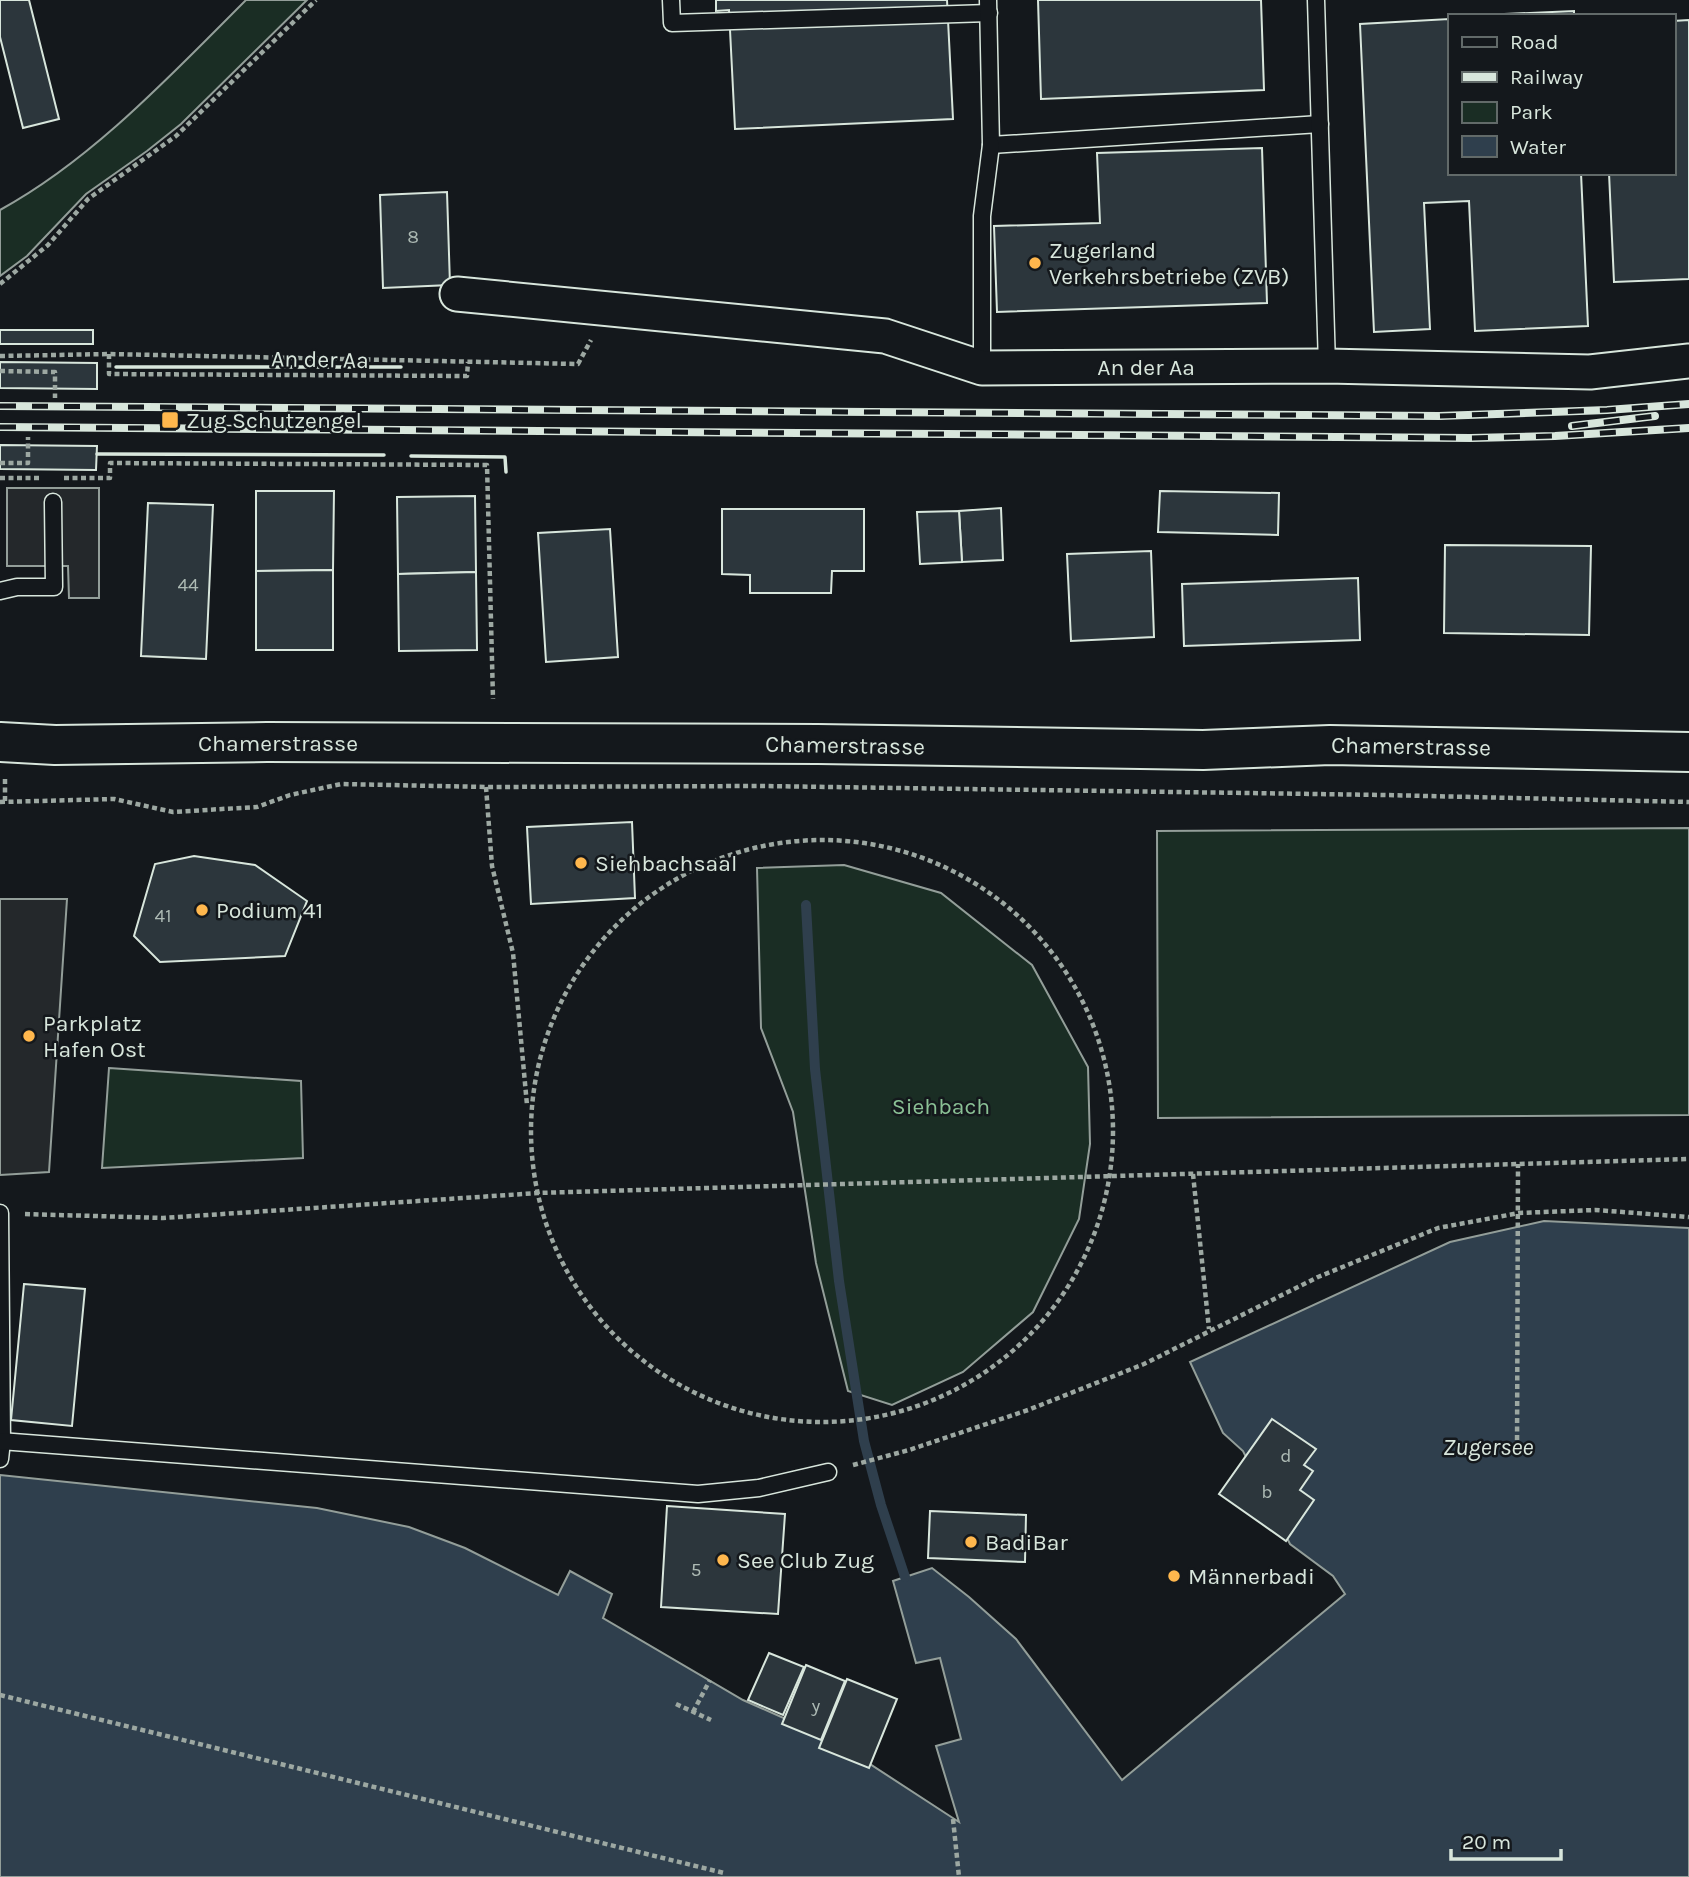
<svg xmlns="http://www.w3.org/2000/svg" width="1689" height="1877" font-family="Karla,sans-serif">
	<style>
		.green { fill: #1a2d24; stroke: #939e99; stroke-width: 2 }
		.parking { fill: #24282b; stroke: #939e99; stroke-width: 2 }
		.water { fill: #2f3f4d; stroke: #939e99; stroke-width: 2 }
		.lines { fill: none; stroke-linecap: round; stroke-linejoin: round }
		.stream { stroke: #2f3f4d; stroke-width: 10 }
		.building { fill: #2c363c; stroke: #d8e6dc; stroke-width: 2 }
		.service-casing { stroke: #d8e6dc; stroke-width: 19 }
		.minor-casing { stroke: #d8e6dc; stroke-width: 37 }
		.primary-casing { stroke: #d8e6dc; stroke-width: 42 }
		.path { stroke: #9da8a2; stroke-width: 4.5; stroke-dasharray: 5 3.5; stroke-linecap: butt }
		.service { stroke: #14181c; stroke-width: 16 }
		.minor { stroke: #14181c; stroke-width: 33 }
		.primary { stroke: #14181c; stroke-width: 38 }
		.rail-casing { stroke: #d8e6dc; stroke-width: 8 }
		.rail { stroke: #14181c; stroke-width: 5; stroke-dasharray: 16; stroke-linecap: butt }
		.wall { stroke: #d8e6dc; stroke-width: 3.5 }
		.poi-dot { fill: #ffb74d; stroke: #14181c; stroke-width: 2.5 }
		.labels { text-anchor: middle; stroke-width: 5; stroke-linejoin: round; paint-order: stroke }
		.number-label { font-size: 19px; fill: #adbab4 }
		.poi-label { font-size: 23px; fill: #d8e6dc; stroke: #14181c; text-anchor: start }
		.street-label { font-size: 23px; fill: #d8e6dc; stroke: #14181c }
		.park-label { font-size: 23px; fill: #8ac095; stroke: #14181c }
		.water-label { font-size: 24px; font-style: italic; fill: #d8e6dc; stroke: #14181c }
	</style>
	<rect width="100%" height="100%" fill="#14181c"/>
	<g class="green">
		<path d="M246,0H307L181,124L147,151L86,194L27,256L0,276V210C92,160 172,74 246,0Z"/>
		<polygon points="1689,828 1689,1115 1158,1118 1157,831"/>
		<polygon points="844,865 941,893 1032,965 1088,1067 1090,1144 1079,1219 1033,1312 963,1372 892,1405 848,1391 816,1263 793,1112 761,1028 757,868"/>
		<polygon points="109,1068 301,1081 303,1158 102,1168"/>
	</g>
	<g class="parking">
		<polygon points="7,488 99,488 99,598 69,598 68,566 7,566"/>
		<polygon points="0,899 67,899 49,1172 0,1175"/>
	</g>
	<polygon class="water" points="1544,1221 1689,1228 1689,1877 0,1877 0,1475 317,1508 409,1527 465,1548 558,1595 570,1571 612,1594 603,1618 743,1700 833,1740 959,1822 936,1746 961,1739 940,1658 916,1663 893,1581 932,1568 969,1597 1016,1639 1122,1780 1345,1594 1333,1576 1290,1544 1243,1451 1223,1433 1190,1362 1450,1242"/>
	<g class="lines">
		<polyline class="stream" points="806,905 815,1069 839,1281 864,1441 881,1505 905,1577"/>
	</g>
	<g class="building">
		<polygon points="0,0 29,0 59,119 23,128 0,37"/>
		<polygon points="716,0 947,0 953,119 735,129 729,10 716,11"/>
		<polygon points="1038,0 1261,0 1264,90 1041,99"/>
		<polygon points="1574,11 1574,16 1505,16 1505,14"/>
		<polygon points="1449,19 1449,173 1581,173 1588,326 1475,331 1469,201 1424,203 1430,329 1374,332 1360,24"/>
		<polygon points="1689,20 1689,279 1614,282 1609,173 1673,173 1673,21"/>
		<polygon points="1262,148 1267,303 997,312 994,226 1100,223 1097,153"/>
		<polygon points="447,192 450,285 383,288 380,195"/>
		<rect x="0" y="330" width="93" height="14"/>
		<polygon points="0,362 97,363 97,389 0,388"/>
		<polygon points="0,445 97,446 96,470 0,469"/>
		<polygon points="256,491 334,491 333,570 256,571"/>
		<polygon points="1160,491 1279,493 1278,535 1158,532"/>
		<polygon points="475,496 476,572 398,574 397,497"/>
		<polygon points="148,503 213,505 206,659 141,656"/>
		<polygon points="1001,508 1003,560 962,562 959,511"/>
		<polygon points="722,509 864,509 864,571 832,571 831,593 750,593 750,575 722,574"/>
		<polygon points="959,511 962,562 920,564 917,512"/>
		<polygon points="610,529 618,657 546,662 538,533"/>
		<polygon points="1445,545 1591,546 1589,635 1444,633"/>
		<polygon points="1151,551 1154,637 1071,641 1067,554"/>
		<polygon points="333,570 333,650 256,650 256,571"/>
		<polygon points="476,572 477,650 399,651 398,574"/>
		<polygon points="1358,578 1360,640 1184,646 1182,584"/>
		<polygon points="632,822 635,898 531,904 527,827"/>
		<polygon points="194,856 255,865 307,901 285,956 160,962 134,936 155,864"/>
		<polygon points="24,1284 85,1289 72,1426 11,1420"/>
		<polygon points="1272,1419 1316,1449 1304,1465 1313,1471 1300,1490 1314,1500 1286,1541 1219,1494"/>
		<polygon points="667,1506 785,1514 778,1614 661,1607"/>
		<polygon points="930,1511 1026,1515 1025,1562 928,1558"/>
		<polygon points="769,1653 804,1667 783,1715 748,1700"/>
		<polygon points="806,1665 845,1681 821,1740 782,1724"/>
		<polygon points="847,1679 897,1699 869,1768 819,1748"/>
	</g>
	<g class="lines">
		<defs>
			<g id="service">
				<polyline points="671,0 672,23 989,13"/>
				<polyline points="988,0 991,145 1320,124"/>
				<polyline points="1316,0 1327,366"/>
				<polyline points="982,368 982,216 991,145"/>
				<polyline points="0,591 17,587 54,587 53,502"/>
				<polyline points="0,1213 2,1441 0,1459"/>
				<polyline points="0,1441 698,1494 759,1488 828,1472"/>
			</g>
			<polyline id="minor" points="457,294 885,336 982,368 1327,366 1590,372 1689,361"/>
			<polyline id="primary" points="0,742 55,745 267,742 818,744 1203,750 1330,745 1689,752"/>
		</defs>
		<use href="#service" class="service-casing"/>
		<use href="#minor" class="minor-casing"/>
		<use href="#primary" class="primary-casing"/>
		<g class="path">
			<polyline points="0,284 48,245 88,199 176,136 316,0"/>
			<polyline points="109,354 109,374 467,376 468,362"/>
			<polyline points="0,356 109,354 578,364 591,340"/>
			<polyline points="0,371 55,372 55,398"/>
			<polyline points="0,463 28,463 28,437"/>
			<polyline points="0,478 41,478"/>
			<polyline points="64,478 110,478 110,463 487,465 493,699"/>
			<polyline points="486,787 492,866 513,953 527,1105"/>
			<polyline points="5,801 5,778"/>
			<polyline points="0,802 114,799 173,812 222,809 257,807 290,795 341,784 486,787 760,786 1384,795 1689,802"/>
			<circle cx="822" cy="1131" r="291"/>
			<polyline points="1193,1174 1209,1329"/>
			<polyline points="25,1214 163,1218 538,1193 1689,1159"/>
			<polyline points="1517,1457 1518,1164"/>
			<polyline points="853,1465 909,1450 1028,1410 1144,1364 1318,1277 1438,1228 1519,1213 1595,1210 1689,1217"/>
			<polyline points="0,1695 724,1873"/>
			<polyline points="676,1704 711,1720"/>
			<polyline points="693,1712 710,1680"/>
			<polyline points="953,1819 959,1877"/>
		</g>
		<use href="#service" class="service"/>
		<use href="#minor" class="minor"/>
		<use href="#primary" class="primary"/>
		<defs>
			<g id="rail">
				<polyline points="0,406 1439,416 1607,410 1689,404"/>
				<polyline points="1572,426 1655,416"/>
				<polyline points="0,427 1471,438 1555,436 1689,428"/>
			</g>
		</defs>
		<use href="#rail" class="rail-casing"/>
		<use href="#rail" class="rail"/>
		<g class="wall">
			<polyline points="116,367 401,367"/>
			<polyline points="97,454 384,455"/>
			<polyline points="411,456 505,457 506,472"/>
		</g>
	</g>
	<g class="poi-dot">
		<circle cx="1035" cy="263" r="7"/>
		<rect x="161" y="411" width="18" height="18" rx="3.5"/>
		<circle cx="581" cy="863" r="7"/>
		<circle cx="202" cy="910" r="7"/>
		<circle cx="29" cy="1036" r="7"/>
		<circle cx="971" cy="1542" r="7"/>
		<circle cx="723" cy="1560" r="7"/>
		<circle cx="1174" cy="1576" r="7"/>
	</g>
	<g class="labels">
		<g class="number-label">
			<text x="413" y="243">8</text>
			<text x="188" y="591">44</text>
			<text x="163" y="922">41</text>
			<text x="1286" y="1462">d</text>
			<text x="1267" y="1498">b</text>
			<text x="696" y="1576">5</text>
			<text x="816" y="1712">y</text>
		</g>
		<g class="poi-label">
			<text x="1049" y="258">Zugerland<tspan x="1049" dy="26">Verkehrsbetriebe (ZVB)</tspan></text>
			<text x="186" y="428">Zug Schutzengel</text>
			<text x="595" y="871">Siehbachsaal</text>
			<text x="216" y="918">Podium 41</text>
			<text x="43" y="1031">Parkplatz<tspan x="43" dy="26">Hafen Ost</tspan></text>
			<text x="985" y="1550">BadiBar</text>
			<text x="737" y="1568">See Club Zug</text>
			<text x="1188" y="1584">Männerbadi</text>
		</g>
		<g class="street-label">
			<text transform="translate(320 359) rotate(1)" y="8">An der Aa</text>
			<text x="1146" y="375">An der Aa</text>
			<text x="278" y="751">Chamerstrasse</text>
			<text transform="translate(845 745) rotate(1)" y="8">Chamerstrasse</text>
			<text transform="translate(1411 746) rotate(1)" y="8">Chamerstrasse</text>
		</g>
		<g class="park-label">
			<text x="941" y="1114">Siehbach</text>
		</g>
		<g class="water-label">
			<text x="1488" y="1455">Zugersee</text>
		</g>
	</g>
	<rect x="1448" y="14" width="228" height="161" fill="#14181c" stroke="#626a69" stroke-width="2"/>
	<rect x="1462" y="37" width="35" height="10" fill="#14181c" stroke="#626a69" stroke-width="2"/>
	<text x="1510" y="49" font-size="21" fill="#d8e6dc">Road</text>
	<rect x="1462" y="72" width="35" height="10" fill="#d8e6dc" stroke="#626a69" stroke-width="2"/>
	<text x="1510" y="84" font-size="21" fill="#d8e6dc">Railway</text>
	<rect x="1462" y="102" width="35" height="21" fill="#1a2d24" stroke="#626a69" stroke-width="2"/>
	<text x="1510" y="119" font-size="21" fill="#d8e6dc">Park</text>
	<rect x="1462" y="136" width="35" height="21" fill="#2f3f4d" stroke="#626a69" stroke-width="2"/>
	<text x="1510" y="154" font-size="21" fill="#d8e6dc">Water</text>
	<path d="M1451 1849v10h110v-10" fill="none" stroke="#d8e6dc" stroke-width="3.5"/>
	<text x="1462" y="1849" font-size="21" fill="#d8e6dc" stroke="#14181c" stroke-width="5" paint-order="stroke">20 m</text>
</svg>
